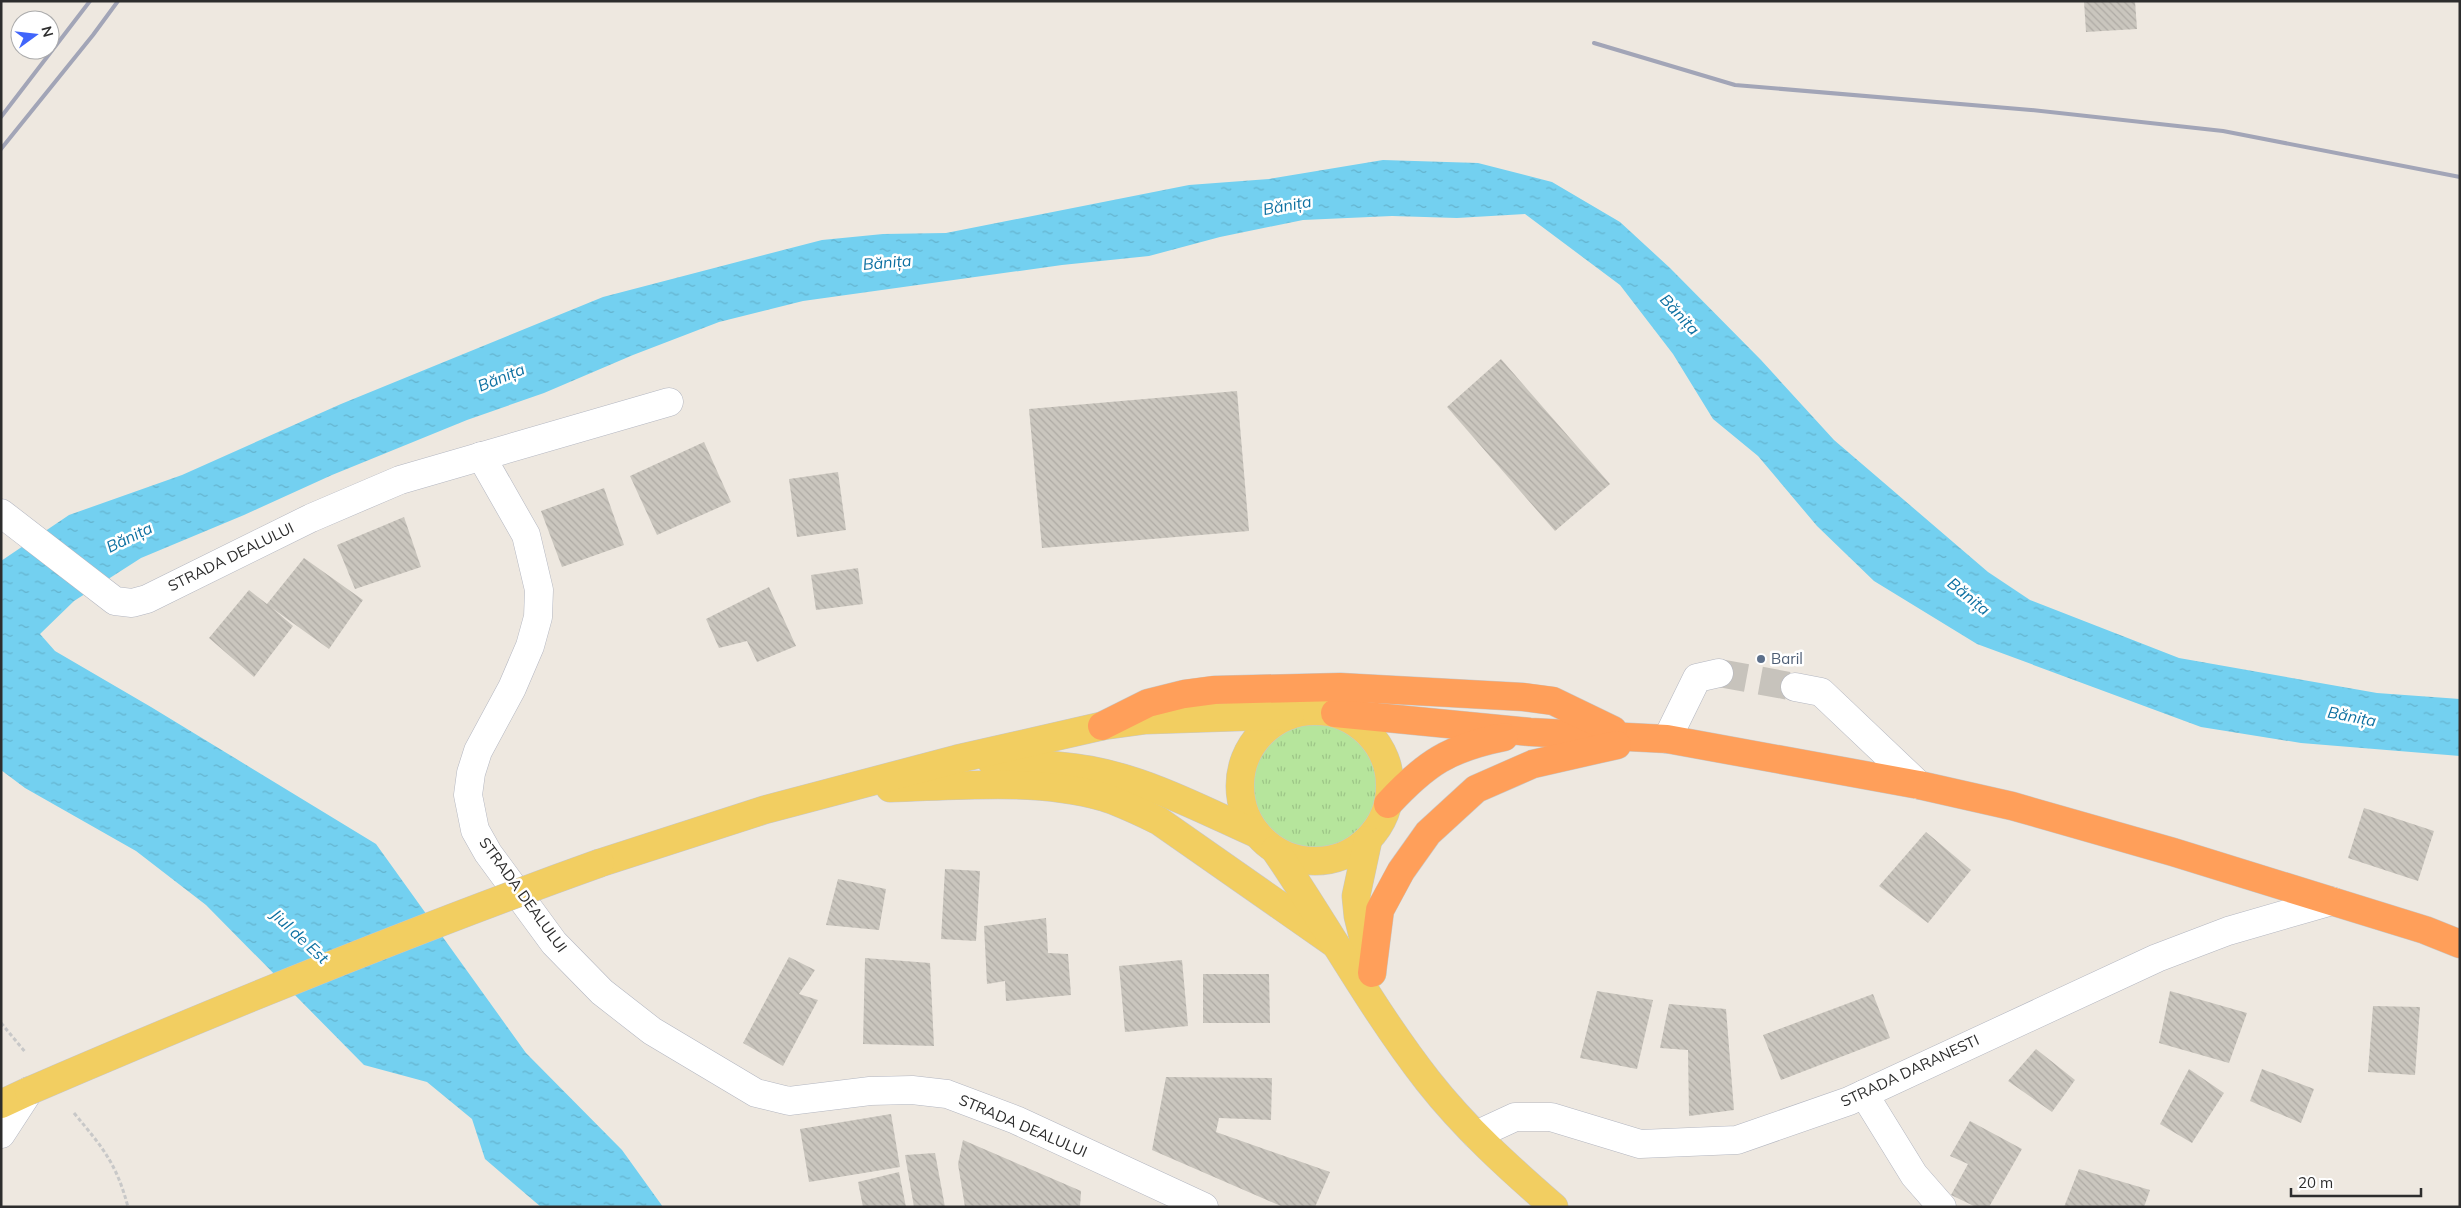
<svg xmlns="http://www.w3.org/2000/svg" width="2461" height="1208" font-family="Mulish,sans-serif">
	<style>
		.grass { fill: url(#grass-tufts) }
		.water { fill: url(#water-ripples) }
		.building { fill: url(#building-back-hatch) }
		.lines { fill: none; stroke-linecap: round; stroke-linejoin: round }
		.minor-tunnel { stroke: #c7c3bc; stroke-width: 28; stroke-dasharray: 28 14; stroke-linecap: butt }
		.minor-casing { stroke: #b3b6c0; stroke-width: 29 }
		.major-casing { stroke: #c8c8c8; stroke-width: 29 }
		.highway-casing { stroke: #c8c8c8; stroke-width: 29 }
		.path { stroke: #c8c8c8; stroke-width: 3; stroke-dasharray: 4 2.5; stroke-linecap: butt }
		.minor { stroke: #fff; stroke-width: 28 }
		.major { stroke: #f2ce61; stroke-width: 28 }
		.highway { stroke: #ff9f5a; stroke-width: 28 }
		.rail { stroke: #a2a5b7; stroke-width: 4 }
		.major-bridge-casing { stroke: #c8c8c8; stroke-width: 29; stroke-linecap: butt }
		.major-bridge { stroke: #f2ce61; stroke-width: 28 }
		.service-dot { fill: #5c6f8a; stroke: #fff; stroke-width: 2 }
		.labels { text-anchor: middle; stroke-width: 5; stroke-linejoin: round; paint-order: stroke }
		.street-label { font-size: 15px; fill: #2d2d2d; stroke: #fff }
		.service-label { font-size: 15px; fill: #4e5e75; stroke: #fff; text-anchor: start }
		.water-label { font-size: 16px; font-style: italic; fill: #0d70a1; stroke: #fff }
	</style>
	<defs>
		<pattern id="grass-tufts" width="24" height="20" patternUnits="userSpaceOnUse" patternTransform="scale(1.25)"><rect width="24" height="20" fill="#b6e59c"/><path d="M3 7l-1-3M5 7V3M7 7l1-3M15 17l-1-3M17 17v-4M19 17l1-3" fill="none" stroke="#9dc587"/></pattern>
		<pattern id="water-ripples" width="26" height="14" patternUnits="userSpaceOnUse" patternTransform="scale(1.25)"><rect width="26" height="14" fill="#73d0f0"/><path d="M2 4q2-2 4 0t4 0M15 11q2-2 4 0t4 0" fill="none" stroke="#64b3ce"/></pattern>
		<pattern id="building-back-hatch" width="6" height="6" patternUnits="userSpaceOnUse" patternTransform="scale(1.25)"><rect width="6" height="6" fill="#cac6be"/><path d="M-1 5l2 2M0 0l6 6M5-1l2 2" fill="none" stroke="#aeaaa4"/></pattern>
	</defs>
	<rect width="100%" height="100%" fill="#eee8e0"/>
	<circle class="grass" cx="1315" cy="786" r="74"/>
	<polygon class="water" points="1383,160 1478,163 1552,182 1620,222 1670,268 1761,360 1834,440 1988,572 2030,600 2179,658 2377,693 2460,699 2460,756 2301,743 2201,727 1977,644 1874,581 1817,526 1758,456 1713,419 1673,354 1620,285 1525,214 1457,218 1392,216 1303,220 1220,237 1149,256 1062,265 803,301 719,322 633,355 544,393 467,420 332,475 244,515 141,558 74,601 40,634 55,651 151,707 376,844 526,1053 622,1150 663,1207 541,1207 485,1159 472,1119 427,1082 364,1065 206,905 136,851 25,788 1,770 1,561 69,515 182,475 341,404 603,297 822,240 883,234 946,233 1189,185 1269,179"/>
	<g class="building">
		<polygon points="2084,1 2135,1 2137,29 2086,32"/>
		<polygon points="1501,359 1610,484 1555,531 1447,407"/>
		<polygon points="1237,391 1249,531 1042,548 1029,409"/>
		<polygon points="704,442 731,502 657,535 630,476"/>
		<polygon points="838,472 846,530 797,537 789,479"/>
		<polygon points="604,488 624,545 562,567 541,511"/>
		<polygon points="404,517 421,567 355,589 337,545"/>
		<polygon points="304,558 363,600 329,649 272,608 293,626 254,677 209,638 249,590 267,604"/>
		<polygon points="858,568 863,604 816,610 811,575"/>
		<polygon points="769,587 796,646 757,662 747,641 719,648 706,619"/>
		<polygon points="2364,808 2434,831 2418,881 2348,858"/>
		<polygon points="1926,832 1971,870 1928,923 1879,886"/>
		<polygon points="945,869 980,871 976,941 941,939"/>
		<polygon points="838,879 886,889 879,930 826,925"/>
		<polygon points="1046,918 1048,953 1068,954 1071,995 1006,1001 1005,981 987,984 984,926"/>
		<polygon points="789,957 815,970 799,994 818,1000 783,1066 743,1043"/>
		<polygon points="865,958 930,963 934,1046 863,1044"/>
		<polygon points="1182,960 1188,1026 1125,1032 1119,966"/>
		<polygon points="1203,974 1269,974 1270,1023 1203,1023"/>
		<polygon points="1597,991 1653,1000 1637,1069 1580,1058"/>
		<polygon points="2170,991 2247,1013 2229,1063 2159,1043"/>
		<polygon points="1873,994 1890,1038 1781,1080 1763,1035"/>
		<polygon points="1669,1004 1726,1009 1734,1110 1689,1116 1688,1050 1660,1048"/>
		<polygon points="2373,1006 2420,1007 2415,1075 2368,1072"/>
		<polygon points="2036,1049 2075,1080 2052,1112 2008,1081"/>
		<polygon points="2189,1069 2224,1093 2192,1143 2160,1124"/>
		<polygon points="2262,1069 2314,1089 2301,1123 2250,1101"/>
		<polygon points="1166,1077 1272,1078 1271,1120 1219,1118 1216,1132 1330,1172 1315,1207 1283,1207 1152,1150"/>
		<polygon points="891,1114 900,1167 809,1182 800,1129"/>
		<polygon points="1970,1121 2022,1149 1989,1207 1976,1207 1951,1195 1968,1164 1950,1156"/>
		<polygon points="963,1140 1081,1191 1080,1207 965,1207 958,1164"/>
		<polygon points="935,1153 945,1207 914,1207 905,1155"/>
		<polygon points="2079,1169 2150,1190 2144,1207 2064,1207"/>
		<polygon points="899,1172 906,1207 863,1207 858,1182"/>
	</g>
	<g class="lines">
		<polyline class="minor-tunnel" points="1719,673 1795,687"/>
		<defs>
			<g id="minor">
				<polyline points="481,456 526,535 539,590 538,617 530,646 512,688 478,751 471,773 468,795 475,830 488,853 554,943 602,992 652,1031 756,1093 789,1101 870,1091 912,1090 947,1094 1016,1120 1204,1207"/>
				<polyline points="1,513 115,601 132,603 147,599 311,518 400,480 669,402"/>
				<polyline points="1795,687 1821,692 1919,785"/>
				<polyline points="1667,739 1697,678 1719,673"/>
				<polyline points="1864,1094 1914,1175 1942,1207"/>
				<polyline points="1,1134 29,1091"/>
				<polyline points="1476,1135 1515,1117 1551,1117 1640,1144 1737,1140 1849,1101 2157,958 2228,931 2332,901"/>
			</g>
			<g id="major">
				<circle cx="1315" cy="786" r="75"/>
				<path d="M991,761C1024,763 1057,764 1090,770C1149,781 1203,810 1257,834"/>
				<path d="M890,788C958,786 1037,778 1103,797C1122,803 1140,812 1159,821L1335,944"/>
				<polyline points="1368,840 1356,896 1358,916 1372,973"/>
				<path d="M1275,850C1327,926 1371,1008 1428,1081C1465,1128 1509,1168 1554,1207"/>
				<polyline points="600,863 764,810 957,759 1102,726 1146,720 1290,715"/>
				<polyline points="1,1104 29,1091"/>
			</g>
			<g id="highway">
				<polyline points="1335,713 1530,732 1667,739 1919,785 2012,806 2173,852 2425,930 2460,944"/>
				<polyline points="1102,726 1148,703 1184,694 1214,690 1340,687 1523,697 1553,701 1613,730"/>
				<path d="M1388,804C1426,763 1449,748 1504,737"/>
				<polyline points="1372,973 1380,910 1401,871 1428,833 1476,789 1533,764 1617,745"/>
			</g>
		</defs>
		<use href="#minor" class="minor-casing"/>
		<use href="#major" class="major-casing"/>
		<use href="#highway" class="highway-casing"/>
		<g class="path">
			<polyline points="1,1023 26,1053"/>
			<path d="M74,1113C102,1147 116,1162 128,1207"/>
		</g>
		<use href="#minor" class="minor"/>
		<use href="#major" class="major"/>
		<use href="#highway" class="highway"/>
		<g class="rail">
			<polyline points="1594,43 1735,85 2031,110 2223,131 2460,177"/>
			<polyline points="1,117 90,1"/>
			<polyline points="1,149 93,35 118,1"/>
		</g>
		<defs>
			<path id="major-bridge" d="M29,1091C217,1010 407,932 600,863"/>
		</defs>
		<use href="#major-bridge" class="major-bridge-casing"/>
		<use href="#major-bridge" class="major-bridge"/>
	</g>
	<circle class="service-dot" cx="1761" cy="659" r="5"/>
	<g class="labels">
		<g class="street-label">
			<text transform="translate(231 557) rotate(-26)" y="5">STRADA DEALULUI</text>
			<text transform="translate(523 895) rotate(54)" y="5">STRADA DEALULUI</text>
			<text transform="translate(1910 1071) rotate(-25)" y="5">STRADA DARANESTI</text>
			<text transform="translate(1023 1126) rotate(23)" y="5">STRADA DEALULUI</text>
		</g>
		<g class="service-label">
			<text x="1771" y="664">Baril</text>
		</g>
		<g class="water-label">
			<text transform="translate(1287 205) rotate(-10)" y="6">Bănița</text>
			<text transform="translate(887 262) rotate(-5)" y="6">Bănița</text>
			<text transform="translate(1680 314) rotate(47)" y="6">Bănița</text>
			<text transform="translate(501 377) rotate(-22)" y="6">Bănița</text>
			<text transform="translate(129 537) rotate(-26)" y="6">Bănița</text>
			<text transform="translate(1969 596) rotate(39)" y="6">Bănița</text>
			<text transform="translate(2352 716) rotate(11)" y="6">Bănița</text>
			<text transform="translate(300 936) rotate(43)" y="6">Jiul de Est</text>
		</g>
	</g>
	<rect width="2461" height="1208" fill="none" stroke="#2d2d2d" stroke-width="5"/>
	<g transform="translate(35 35) rotate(75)"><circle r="24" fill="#ffffff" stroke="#ababab"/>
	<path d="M0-4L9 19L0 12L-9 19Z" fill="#4065fb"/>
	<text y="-8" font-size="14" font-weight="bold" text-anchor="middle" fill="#2d2d2d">N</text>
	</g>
	<path d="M2291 1188v8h130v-8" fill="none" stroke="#2d2d2d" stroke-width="2.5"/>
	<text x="2298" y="1188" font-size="15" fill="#2d2d2d" stroke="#ffffff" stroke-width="4" paint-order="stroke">20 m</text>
</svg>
